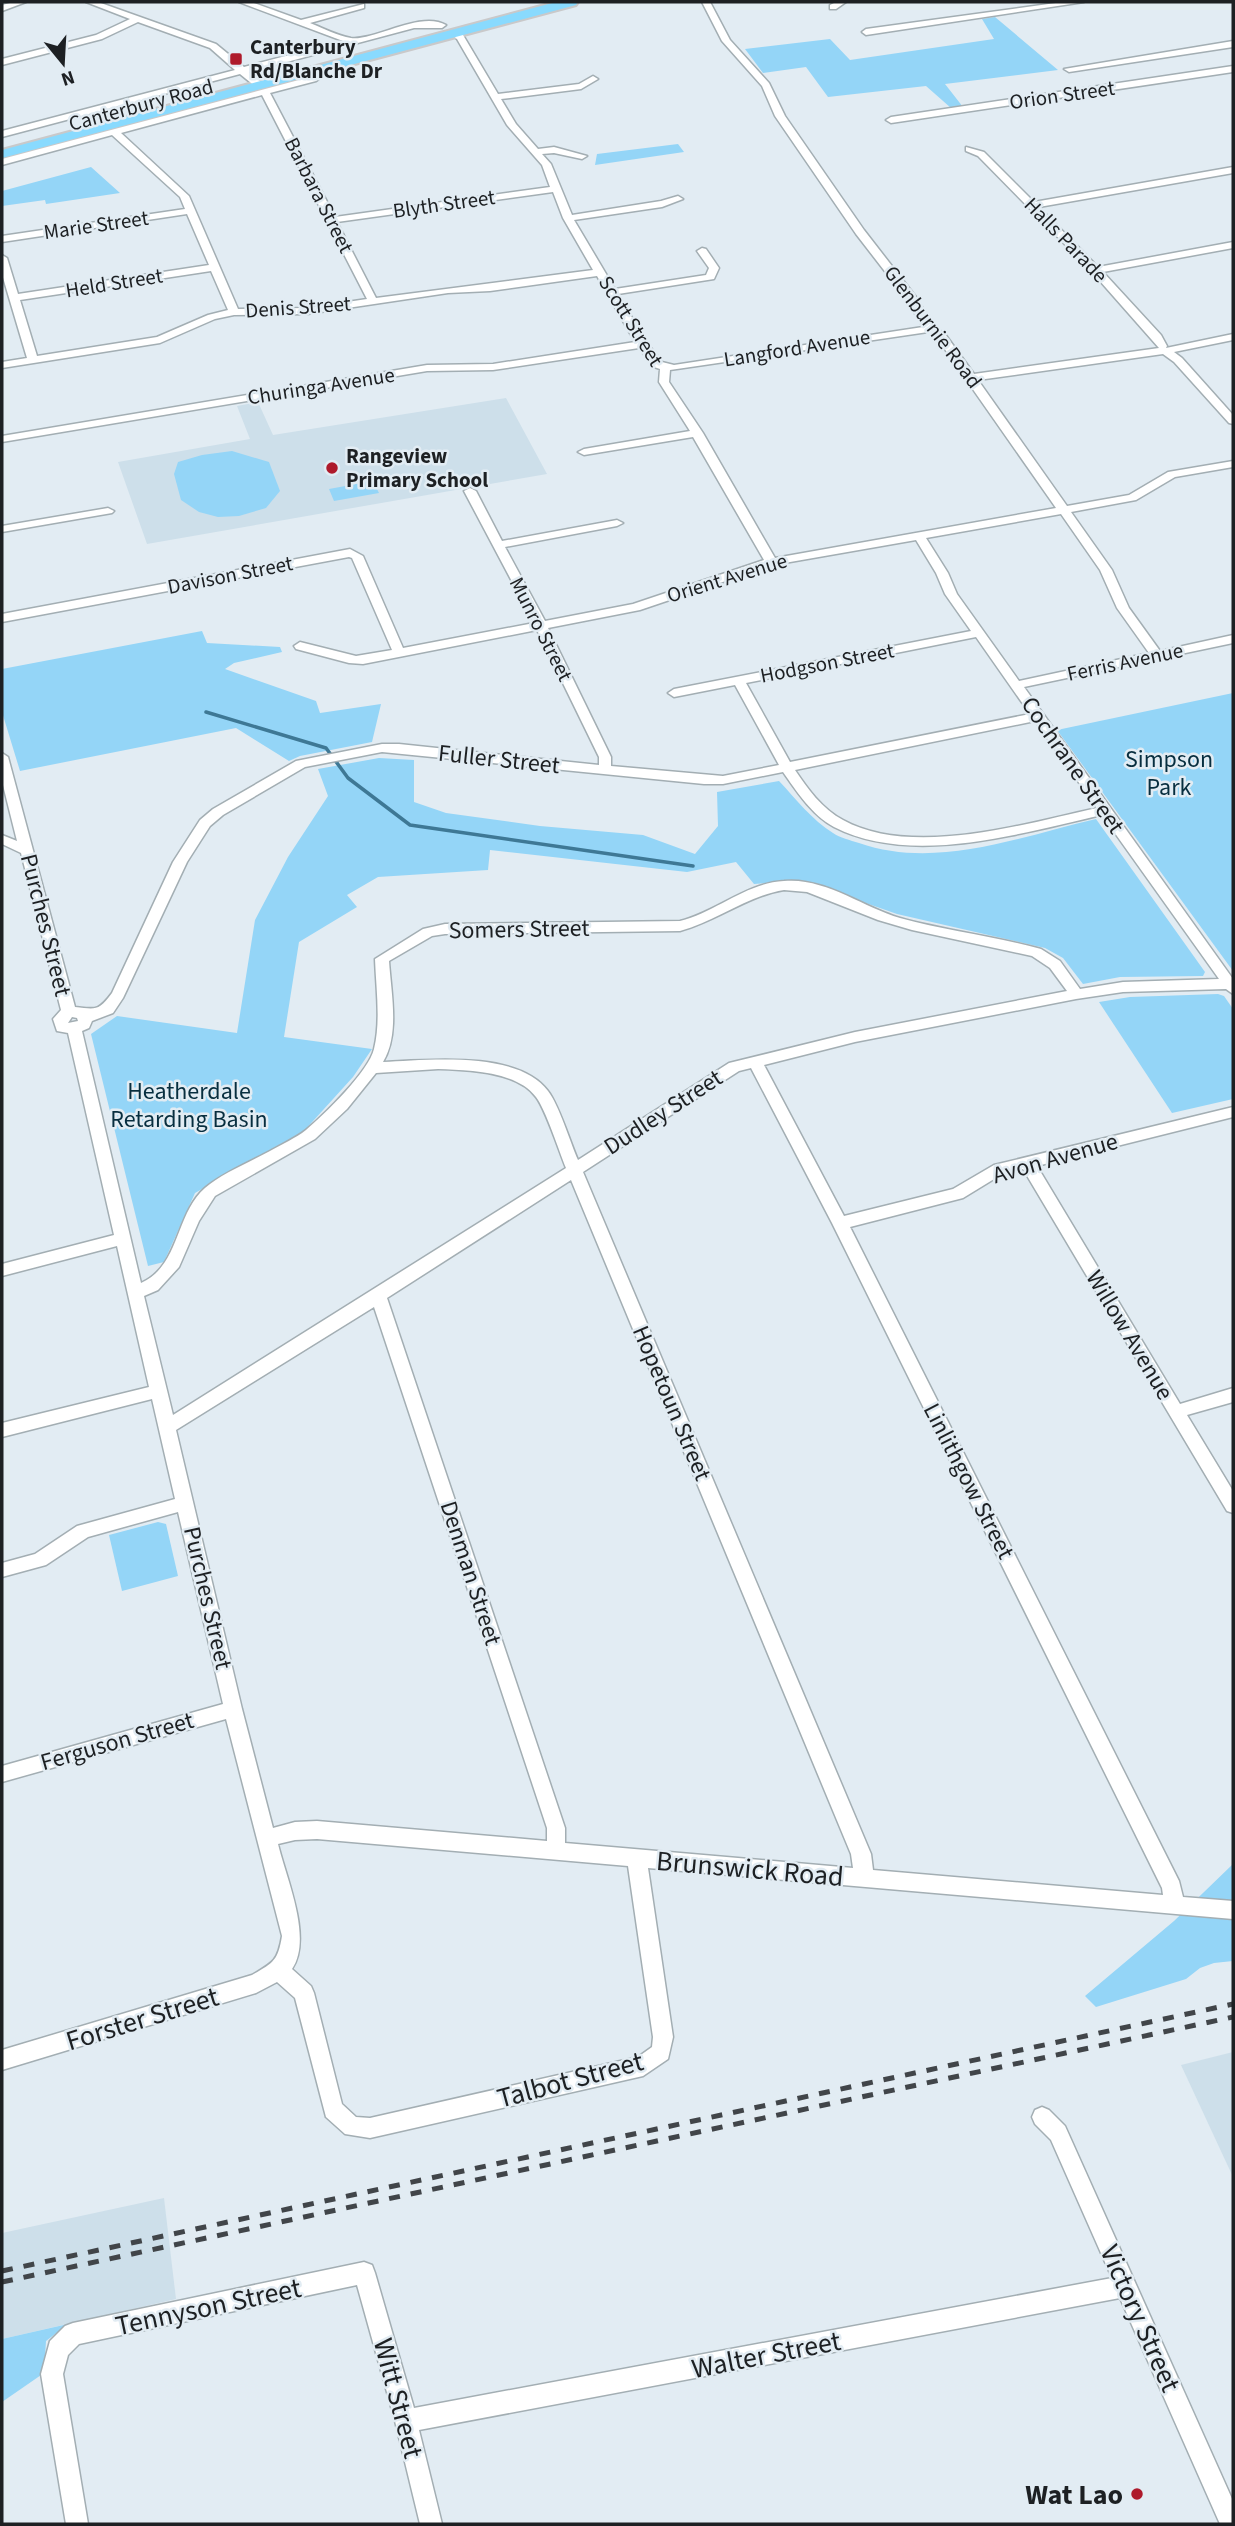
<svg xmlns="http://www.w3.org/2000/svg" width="1235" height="2526" font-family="'Source Sans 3',sans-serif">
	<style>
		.built { fill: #cddfea }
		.green { fill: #94d5f7 }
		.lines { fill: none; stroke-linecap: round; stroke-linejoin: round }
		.stream { stroke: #3e7895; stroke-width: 3.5 }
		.minor-casing { stroke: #a3aeb3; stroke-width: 3 }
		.primary-casing { stroke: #c9c9ca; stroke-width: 4 }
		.minor { fill: #fff; fill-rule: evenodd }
		.primary { fill: #89dafe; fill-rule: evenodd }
		.rail { stroke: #414549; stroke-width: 5; stroke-dasharray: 11 11; stroke-linecap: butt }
		.poi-dot { fill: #ae1a2b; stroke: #e2ecf3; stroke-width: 2.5 }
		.labels { text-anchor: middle; stroke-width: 5; stroke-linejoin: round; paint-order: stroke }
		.far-poi-label { font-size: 21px; font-weight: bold; fill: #1d2023; stroke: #e2ecf3; text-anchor: start }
		.far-street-label { font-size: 21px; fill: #1d2023; stroke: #e2ecf3 }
		.street-label { font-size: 24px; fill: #1d2023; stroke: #e2ecf3 }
		.park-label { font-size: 24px; fill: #072e3f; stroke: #e2ecf3 }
		.near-street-label { font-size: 28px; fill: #1d2023; stroke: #e2ecf3 }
		.near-poi-label { font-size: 28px; font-weight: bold; fill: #1d2023; stroke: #e2ecf3; text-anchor: end }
	</style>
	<rect width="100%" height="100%" fill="#e2ecf3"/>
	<g class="built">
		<polygon points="506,398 547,474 147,544 118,462 250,439 237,406 258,402 273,435"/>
		<polygon points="1233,2052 1233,2177 1181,2065"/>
		<polygon points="164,2198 176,2299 2,2339 2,2233"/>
	</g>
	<g class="green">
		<polygon points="995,17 1058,70 945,84 963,107 951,108 926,86 828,97 806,67 763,73 745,49 830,39 850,60 994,39 982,19"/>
		<polygon points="678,144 684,152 595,165 597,154"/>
		<polygon points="91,167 120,193 46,204 45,200 2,206 2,191"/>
		<polygon points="232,451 269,462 280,491 266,508 239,516 218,517 199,512 181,500 174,474 178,462 202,455"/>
		<polygon points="373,481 379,493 334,501 329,489"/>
		<polygon points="202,631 207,643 280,647 282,652 234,663 225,669 316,701 320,713 381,704 372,742 300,756 289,761 236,728 20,771 2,712 2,669"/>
		<polygon points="1233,693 1233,971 1057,730"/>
		<path d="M379,758L414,760V802L446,813L540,826L643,835L695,854L718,826L717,792L779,781C796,799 812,820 833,833C840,838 850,840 859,843C936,870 1019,837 1096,819L1205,972L1203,976L1120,977L1083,984L1063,958L1045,948L897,914L800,880L754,884L736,862L687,872L490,850L488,870L378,877L347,895L357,907L299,942L284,1037L372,1049L353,1077L304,1131L195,1193L164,1262L148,1266L91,1034L117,1016L237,1033L255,920L288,857L328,796L318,769Z"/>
		<polygon points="1218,994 1224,996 1233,1009 1233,1099 1172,1113 1099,1002 1130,997"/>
		<polygon points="158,1522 166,1524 178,1576 122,1591 109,1535"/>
		<polygon points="1233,1864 1233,1961 1214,1963 1200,1968 1186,1979 1096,2007 1085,1996 1174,1921"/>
		<polygon points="68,2324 46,2341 44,2373 2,2402 2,2339"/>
	</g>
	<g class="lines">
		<polyline class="stream" points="206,712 326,748 348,778 410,825 693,866"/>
		<defs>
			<g id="minor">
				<polygon points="14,2 26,2 2,11 2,5"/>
				<path d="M86,2H98L216,44L244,67L343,41L239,2H251L301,20L364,4V8L310,23C323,28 338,36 351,38C374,41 421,10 446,25L442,28H414L249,72L262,83V87H256L240,74L2,137V131L235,70L210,48L138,22L102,39L2,65V59L96,35L130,19Z"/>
				<path d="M702,2H710L730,40L769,83L785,116L864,230L916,297L934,327L945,334L974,374L1159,348L1092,272L978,156L966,151V147L984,152L1034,202L1233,167V173L1039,207L1098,267L1233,242V248L1103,272L1161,335L1167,346L1166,348L1233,334V340L1174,352L1182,358L1233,415V424L1229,423L1174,362L1163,354L978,380L1067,506L1129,495L1168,472L1233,461V467L1175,477L1136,500L1071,512L1112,570L1129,608L1160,651L1233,635V643L1024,687L1233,979V994L1226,989L1123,992L1076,999L855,1042L764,1065L844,1216L953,1189L994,1165L1233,1107V1117L1037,1166L1180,1404L1233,1388V1402L1187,1415L1233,1491V1513L1227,1511L1023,1169L999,1176L963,1198L850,1227L1179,1881L1183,1897L1233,1901V1919L648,1868L673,2037L668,2059L643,2076L370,2138L345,2134L326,2117L295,1998L277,1982L256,1993L2,2070V2050L252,1975C273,1963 278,1961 282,1936L226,1719L2,1782V1766L223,1704L178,1512L88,1537L46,1565L2,1577V1563L35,1554L77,1526L175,1499L152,1399L2,1437V1423L149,1387L117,1246L2,1276V1264L114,1235L68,1033L57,1031L53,1019L61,1010L21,853L2,844V835L17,841L2,781V753L8,757L75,1007C95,1009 98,1012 112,993L173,862L200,820L213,809L296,761L382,744H399L599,765V757L537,630L363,664L349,663L296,649L294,646L300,642L356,656L392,650L352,558L349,557L2,622V614L350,549L363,556L403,648L534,623L464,491L470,488L476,491L502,541L617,520L623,523L617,526L505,547L545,621L633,604L764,560L693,437L584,455L578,452L584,449L690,431L659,382L660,369L654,367L639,348L493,370L427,371L2,442V436L427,365L493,364L635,342L597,276L490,291L448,293L307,314L234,315L215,319L160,343L2,368V362L27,358L2,274V255L7,258L18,294L209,265L187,214L2,242V236L185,209L180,197L112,135L2,165V159L310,77L313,75L311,69L316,66L321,69L323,76L316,81L270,93L335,217L550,187L542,165L507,125L457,39L450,33L454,30L463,35L498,94L579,84L593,76L598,79L581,89L501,99L516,124L538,149L554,147L587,156L582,159L554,153L542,154L551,164L572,215L661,201L678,196L683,199L662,207L574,220L615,289L706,275L709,268L697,251L702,248L706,249L719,268L714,279L618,294L647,343L662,362L674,365L923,327L907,300L856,234L775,116L762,86L722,41ZM262,95L263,97L367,299L307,308L238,309L189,196L121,133ZM553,192L563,218L593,270L376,298L337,222ZM211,271L228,310L208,315L157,337L37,356L20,300ZM928,332L937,338L1056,508L775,558L703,433L669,382L670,370ZM1061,514L1100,570L1117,608L1149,653L1019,681L957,594L948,573L926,538ZM916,540L936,573L945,594L971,631L674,689L668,693L674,697L735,685L779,765L723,776L611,766V757L548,628L640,610L773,565ZM976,637L1030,714L790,762L746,683ZM1035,721L1097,808C1024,824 912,858 843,820C822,809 807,788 795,770ZM382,752L704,784H723L783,772C797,792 812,815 834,827C912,867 1021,833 1102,815L1219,979L1123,982L1080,989L1060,961L1041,949C995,936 946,931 900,918C863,907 824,877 784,881C746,883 716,912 680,921L445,924L423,929L375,959C376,988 381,1021 374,1049C369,1071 324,1115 306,1130C296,1138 282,1144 270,1151C250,1162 221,1174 205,1188C175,1214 180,1266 141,1283L82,1031L89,1028L92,1021L113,1013L123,998L187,862L210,826L223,815L305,767ZM784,890L807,892L878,920L912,930L1032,956L1050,968L1067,991L855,1032L729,1063L578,1160C570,1142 559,1105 548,1091C518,1050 427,1060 383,1062C400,1034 391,993 389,961L432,936L445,934L680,931C717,921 747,896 784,890ZM72,1017L77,1018L78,1021L68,1023ZM751,1068L832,1223L1162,1888L1163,1895L873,1870L871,1854L583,1172L739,1071ZM438,1069C467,1070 517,1071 536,1097C546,1110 559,1151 566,1168L173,1415L144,1296L158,1290L179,1267L199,1221L215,1196L315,1139L347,1109L376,1073ZM571,1180L851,1854L853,1868L565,1843V1828L387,1298ZM374,1307L547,1828V1841L317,1821L295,1822L273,1828L242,1709L176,1430ZM317,1839L628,1866L653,2037L652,2047L638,2057L370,2118L356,2117L342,2104L314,1993L311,1986L292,1969C313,1938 286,1878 278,1844L295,1840Z"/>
				<polygon points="836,2 846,2 836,9 830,9 830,5"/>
				<polygon points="1063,2 1084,2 866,35 862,32 866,29"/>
				<polygon points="1233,41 1233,47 1069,72 1064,69"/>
				<polygon points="1233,66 1233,72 891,123 886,120 891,117"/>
				<polygon points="108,508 114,511 112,513 2,532 2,526"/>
				<polygon points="1042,2107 1049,2110 1065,2126 1233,2501 1233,2524 1220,2524 1120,2298 419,2430 442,2524 420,2524 395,2421 357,2285 79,2344 68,2355 63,2374 88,2524 66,2524 41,2374 50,2341 65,2326 73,2323 364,2262 372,2265 375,2273 414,2408 1112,2278 1051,2140 1035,2124 1032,2117 1035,2110"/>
			</g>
			<polygon id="primary" points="556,2 578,2 576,5 2,158 2,150"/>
		</defs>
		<use href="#minor" class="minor-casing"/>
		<use href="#primary" class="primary-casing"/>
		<use href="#minor" class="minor"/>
		<use href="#primary" class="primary"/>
		<g class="rail">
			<polyline points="2,2271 1233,2004"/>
			<polyline points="2,2282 1233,2017"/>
		</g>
	</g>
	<g class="poi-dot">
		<rect x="229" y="52" width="14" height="14" rx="3.5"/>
		<circle cx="332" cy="468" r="7"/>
		<circle cx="1137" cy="2494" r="7"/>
	</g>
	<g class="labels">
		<g class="far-poi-label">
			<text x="250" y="54">Canterbury<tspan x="250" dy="24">Rd/Blanche Dr</tspan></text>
			<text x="346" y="463">Rangeview<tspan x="346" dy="24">Primary School</tspan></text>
		</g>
		<g class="far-street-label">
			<text transform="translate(1062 95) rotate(-8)" y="7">Orion Street</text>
			<text transform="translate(141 105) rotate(-15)" y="7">Canterbury Road</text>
			<text transform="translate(319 195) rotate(63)" y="7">Barbara Street</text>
			<text transform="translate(444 204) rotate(-8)" y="7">Blyth Street</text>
			<text transform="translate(96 225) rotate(-8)" y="7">Marie Street</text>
			<text transform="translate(1066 240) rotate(46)" y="7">Halls Parade</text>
			<text transform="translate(114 283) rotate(-9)" y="7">Held Street</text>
			<text transform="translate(298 307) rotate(-4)" y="7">Denis Street</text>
			<text transform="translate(631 321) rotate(58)" y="7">Scott Street</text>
			<text transform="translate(933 327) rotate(53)" y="7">Glenburnie Road</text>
			<text transform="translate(797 348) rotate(-9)" y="7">Langford Avenue</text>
			<text transform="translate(321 386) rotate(-9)" y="7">Churinga Avenue</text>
			<text transform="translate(230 575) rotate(-11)" y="7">Davison Street</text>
			<text transform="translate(727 578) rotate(-17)" y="7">Orient Avenue</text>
			<text transform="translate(541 629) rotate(63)" y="7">Munro Street</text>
			<text transform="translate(1125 662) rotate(-12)" y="7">Ferris Avenue</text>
			<text transform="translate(827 663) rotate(-11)" y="7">Hodgson Street</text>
		</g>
		<g class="street-label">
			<text transform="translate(499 759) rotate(6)" y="8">Fuller Street</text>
			<text transform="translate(1073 765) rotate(55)" y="8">Cochrane Street</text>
			<text transform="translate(46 925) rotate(76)" y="8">Purches Street</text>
			<text transform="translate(519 929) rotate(-1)" y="8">Somers Street</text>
			<text transform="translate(663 1112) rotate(-33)" y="8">Dudley Street</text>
			<text transform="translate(1055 1158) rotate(-16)" y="8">Avon Avenue</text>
			<text transform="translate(1130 1335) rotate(59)" y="8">Willow Avenue</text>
			<text transform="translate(672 1403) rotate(67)" y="8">Hopetoun Street</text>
			<text transform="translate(969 1481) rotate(63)" y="8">Linlithgow Street</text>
			<text transform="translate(471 1573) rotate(72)" y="8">Denman Street</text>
			<text transform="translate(208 1598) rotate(77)" y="8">Purches Street</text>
			<text transform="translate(117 1741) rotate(-16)" y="8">Ferguson Street</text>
		</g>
		<g class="park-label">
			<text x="1169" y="767">Simpson<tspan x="1169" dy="28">Park</tspan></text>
			<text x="189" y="1099">Heatherdale<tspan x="189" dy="28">Retarding Basin</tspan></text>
		</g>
		<g class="near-street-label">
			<text transform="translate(750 1868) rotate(5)" y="10">Brunswick Road</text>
			<text transform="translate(142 2018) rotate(-17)" y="10">Forster Street</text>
			<text transform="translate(570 2079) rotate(-15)" y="10">Talbot Street</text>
			<text transform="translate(208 2306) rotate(-12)" y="10">Tennyson Street</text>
			<text transform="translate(1141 2318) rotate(66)" y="10">Victory Street</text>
			<text transform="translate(766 2354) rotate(-11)" y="10">Walter Street</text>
			<text transform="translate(399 2398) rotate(75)" y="10">Witt Street</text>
		</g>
		<g class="near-poi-label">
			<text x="1123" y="2504">Wat Lao</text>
		</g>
	</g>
	<rect width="1235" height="2526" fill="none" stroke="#1d2023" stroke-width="7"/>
	<g transform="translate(63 63) rotate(162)" stroke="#e2ecf3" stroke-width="5" paint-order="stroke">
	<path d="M0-5L12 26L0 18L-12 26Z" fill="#1d2023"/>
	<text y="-10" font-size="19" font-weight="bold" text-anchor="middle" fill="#1d2023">N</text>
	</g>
</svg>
